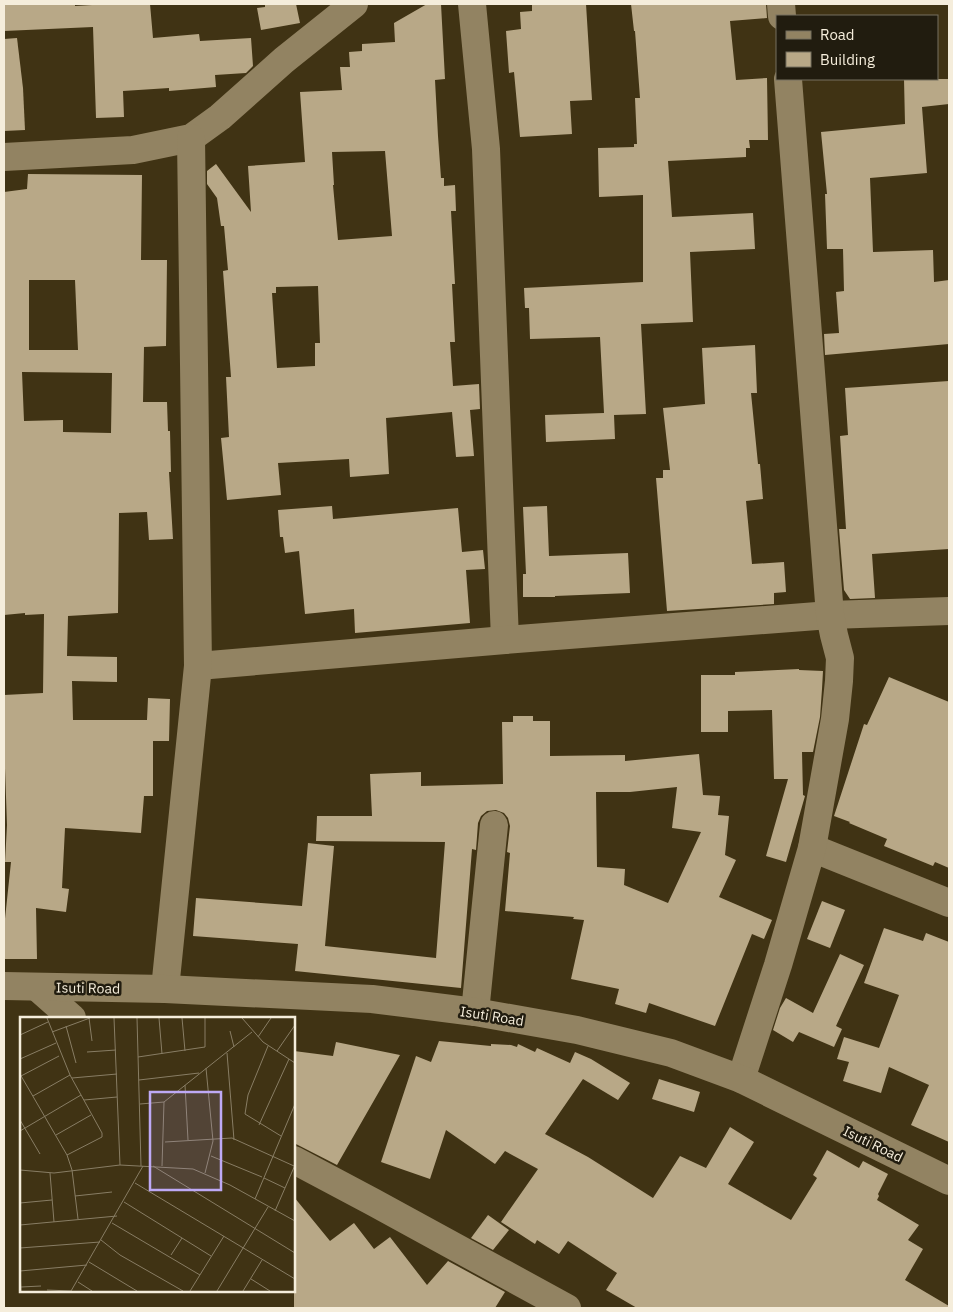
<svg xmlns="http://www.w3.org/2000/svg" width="953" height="1312" font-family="'IBM Plex Sans',sans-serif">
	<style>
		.building { fill: #b8a887; fill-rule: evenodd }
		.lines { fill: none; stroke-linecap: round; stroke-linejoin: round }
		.minor { stroke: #928362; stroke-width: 28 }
		.tertiary { stroke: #928362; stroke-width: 28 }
		.labels { text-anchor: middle; stroke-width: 5; stroke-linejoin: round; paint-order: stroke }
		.street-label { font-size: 14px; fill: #f5eddb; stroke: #211c0f }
		.inset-road { fill: none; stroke: #887d64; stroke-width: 1 }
		.view { fill: #bea9f5; fill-opacity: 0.15; stroke: #bea9f5; stroke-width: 2.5 }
		.inset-edge { fill: none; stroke: #f5eddb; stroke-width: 2.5 }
	</style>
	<rect width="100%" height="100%" fill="#403314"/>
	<g class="building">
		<polygon points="4,4 75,4 75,6 109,4 150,4 153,38 199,34 200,41 251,38 253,66 246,73 215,75 216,87 169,91 169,88 123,91 124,117 96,118 93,27 4,31"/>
		<polygon points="265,4 296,4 300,23 261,30 257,8 265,7"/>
		<path d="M427,4H441L445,79L435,80L438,136L441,178H444V186L455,185L456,211H451L455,284H452L455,342H450L453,386L479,384L480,409L470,410L474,456L456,457L452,412L386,418L389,474L350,477L349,459L278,463L281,495L227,500L221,438L229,437L226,377H231L223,271L228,270L224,226H221L217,198L207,184V171L216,164L251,212L248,166L305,162L300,92L342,90L340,67H350L349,52L362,51V44L395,42L394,23ZM332,152L385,151L392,236L338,240L333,185H334ZM318,286L320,343H315V366L277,368L272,293H276V287Z"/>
		<polygon points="532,4 586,4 592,100 570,101 572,134 520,137 514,72 509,73 506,31 521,29 520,12 532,11"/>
		<polygon points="631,4 766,4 767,18 730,21 736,80 767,78 768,140 749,140 750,148 746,148 746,157 668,161 672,217 753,213 755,249 690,252 693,322 641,324 646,414 614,415 615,439 546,442 545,415 604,413 600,337 530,339 529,308 525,308 524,288 643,282 643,195 599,197 598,148 634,147 634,144 637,144 635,98 640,98 635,31 634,31"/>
		<polygon points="17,38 23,88 25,130 4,131 4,39"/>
		<polygon points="904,79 949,79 949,104 922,107 927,173 870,178 873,252 933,250 934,282 949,280 949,344 825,355 824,334 839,333 836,292 844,291 843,249 827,249 825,194 827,194 821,132 905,124"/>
		<path d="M28,174L142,175L141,260H167L166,346L144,347L143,402H167L168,431H170L171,472H169L173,539L149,540L147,512L119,513L118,613L68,616L67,656L117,657V682L72,681L73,720H147L148,698L170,699L169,741H153V796H144L141,833L65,828L62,888L69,889L66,912L36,908L37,959H4V928L11,862H5L7,825L4,740V695L43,693L44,614L25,615V613L4,615V192L27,189ZM29,280H75L78,350H29ZM22,372L112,373L111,433L63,432V420L24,421Z"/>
		<polygon points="755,345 757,393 751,393 758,464 760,464 763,499 746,501 752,564 784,562 786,592 774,593 774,604 667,611 656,478 663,478 663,470 670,470 663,408 705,404 702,348"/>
		<polygon points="949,381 949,549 872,554 875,598 850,599 844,590 839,529 846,529 840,436 848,435 845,388"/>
		<polygon points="332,506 333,519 458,508 462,552 483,550 485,569 466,570 470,623 355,633 354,609 305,614 299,551 285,553 283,537 280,537 278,510"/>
		<polygon points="547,506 549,556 628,553 630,593 555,596 555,597 523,597 523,574 526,574 523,507"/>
		<polygon points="799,669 799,670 823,671 822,689 820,717 813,752 802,752 803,795 805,796 786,862 766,856 788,779 774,779 772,710 728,711 728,732 701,732 701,675 735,675 735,672"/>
		<polygon points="889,677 949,702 949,868 935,862 933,866 884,846 887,839 849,823 850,822 834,816 864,724 867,725"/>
		<path d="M513,716H533V721H550V756L625,755V761L699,754L703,795L720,796L718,815L729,816L725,855L736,860L719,897L772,920L764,939L752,934L715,1026L649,1003L646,1013L615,1004L619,989L571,979L584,920L573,919L574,917L505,911L510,853L507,852L510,826L508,818L504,813L496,810L487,811L481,816L478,823L476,850L472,849L461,988L295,971L298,944L193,936L196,898L302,906L308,843L334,846L325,946L436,958L445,842L316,841L317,816H372L370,774L421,772V786L503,784L502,722H513ZM677,787L672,828L701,832L668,903L624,885L625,869L597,867L596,792H630Z"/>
		<polygon points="822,901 845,910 830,948 807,939"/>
		<polygon points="884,928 923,941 926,933 949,942 949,1142 911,1125 929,1085 889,1067 881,1093 843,1081 849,1062 837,1059 844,1037 879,1048 899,995 864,983"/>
		<polygon points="840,954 864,965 836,1026 842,1029 834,1047 799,1032 793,1042 773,1030 780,1008 786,998 813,1013"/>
		<polygon points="439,1041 491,1046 491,1044 511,1045 517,1047 518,1044 535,1052 537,1048 570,1063 575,1052 591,1059 630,1083 618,1100 583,1079 545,1134 588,1157 653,1198 680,1156 706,1168 730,1127 754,1142 728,1184 791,1220 817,1178 813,1175 827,1150 859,1168 863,1161 888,1174 878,1194 879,1196 877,1200 919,1225 908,1240 923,1249 905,1280 949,1306 949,1308 637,1308 606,1290 617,1273 568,1241 559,1254 537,1240 535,1244 501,1222 538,1169 505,1151 495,1164 446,1130 430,1179 381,1162 416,1056 431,1062"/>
		<polygon points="336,1042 400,1055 337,1165 294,1143 294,1051 333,1056"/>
		<polygon points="659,1079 700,1092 694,1112 652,1099"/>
		<polygon points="294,1197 330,1241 354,1223 374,1249 390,1237 427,1285 448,1261 505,1292 495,1308 294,1308"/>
		<polygon points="488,1215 509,1230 493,1250 471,1238"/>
	</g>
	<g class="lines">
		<g class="minor">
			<polyline points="472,4 486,149 505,640"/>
			<polyline points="781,4 782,16"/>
			<polyline points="4,157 133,150 191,138 220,117 284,60 354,4"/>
			<polyline points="198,666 505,640 830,615 949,611"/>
			<polyline points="812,848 949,903"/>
			<polyline points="38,988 72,1018"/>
			<polyline points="165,989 198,666 191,138"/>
			<polyline points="475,1012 494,825"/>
			<polyline points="741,1079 778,965 812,848 835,719 839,681 840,658 834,635 830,615 788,79"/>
			<polyline points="294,1160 373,1202 567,1308"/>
		</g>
		<polyline class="tertiary" points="4,986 165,989 372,999 475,1012 577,1030 671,1053 741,1079 949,1181"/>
	</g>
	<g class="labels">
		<g class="street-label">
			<text transform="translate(88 988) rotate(1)" y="5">Isuti Road</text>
			<text transform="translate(492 1016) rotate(9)" y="5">Isuti Road</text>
			<text transform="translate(873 1144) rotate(26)" y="5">Isuti Road</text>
		</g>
	</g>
	<g transform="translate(20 1017)">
		<rect width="275" height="275" fill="#403314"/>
		<path class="inset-road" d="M27,1L50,58L82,116V120L47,138M69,1L72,24M94,1L100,148M117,1L121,149M139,1L142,37M162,1L165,34M222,1L243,25L275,46M46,9L56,46M210,14L214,30M32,15L70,1M0,18L28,5M238,20L251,1M248,29L228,78L225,97L261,119M257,34L275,8M67,35L96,33M207,36L214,123M118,40L185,30V1M0,42L36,26M0,57L47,138L52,153L58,202M1,59L39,39M52,61L97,57M119,63L179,56M165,68L168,123M13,79L50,58M64,83L97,80M120,87L144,85L232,15M0,103L20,137M239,108L269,42M0,114L61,78M36,118L71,98M145,125L212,121L274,149M191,139L242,160M133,149L275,236M142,149L144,85M0,153L34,156L100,148L173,152L210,168L275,204M30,156L34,205M185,156L193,124L186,51M244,161L265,171M115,166L275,262M55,179L92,175M235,182L275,87M104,185L191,239M0,186L32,183M255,194L275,148M92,206L180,258M0,208L97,199M81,223L100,238L163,274M0,231L80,225M151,238L162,221M69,245L117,274M0,253L1,274M0,254L67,248M231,262L250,274M58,265L72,274M1,270L21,269M27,273L51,274L123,149M170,274L204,219M197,274L248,190M223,274L242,243"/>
		<path class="view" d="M130,75H201V173H130Z"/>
		<rect width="275" height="275" class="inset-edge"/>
	</g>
	<rect width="953" height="1312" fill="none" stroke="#f5eddb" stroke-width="10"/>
	<rect x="776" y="15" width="162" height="65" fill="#211c0f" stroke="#767061"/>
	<rect x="786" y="31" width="25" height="8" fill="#928362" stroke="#767061"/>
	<text x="820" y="40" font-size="15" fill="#f5eddb">Road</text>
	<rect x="786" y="52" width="25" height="15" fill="#b8a887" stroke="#767061"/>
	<text x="820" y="65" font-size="15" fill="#f5eddb">Building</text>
</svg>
